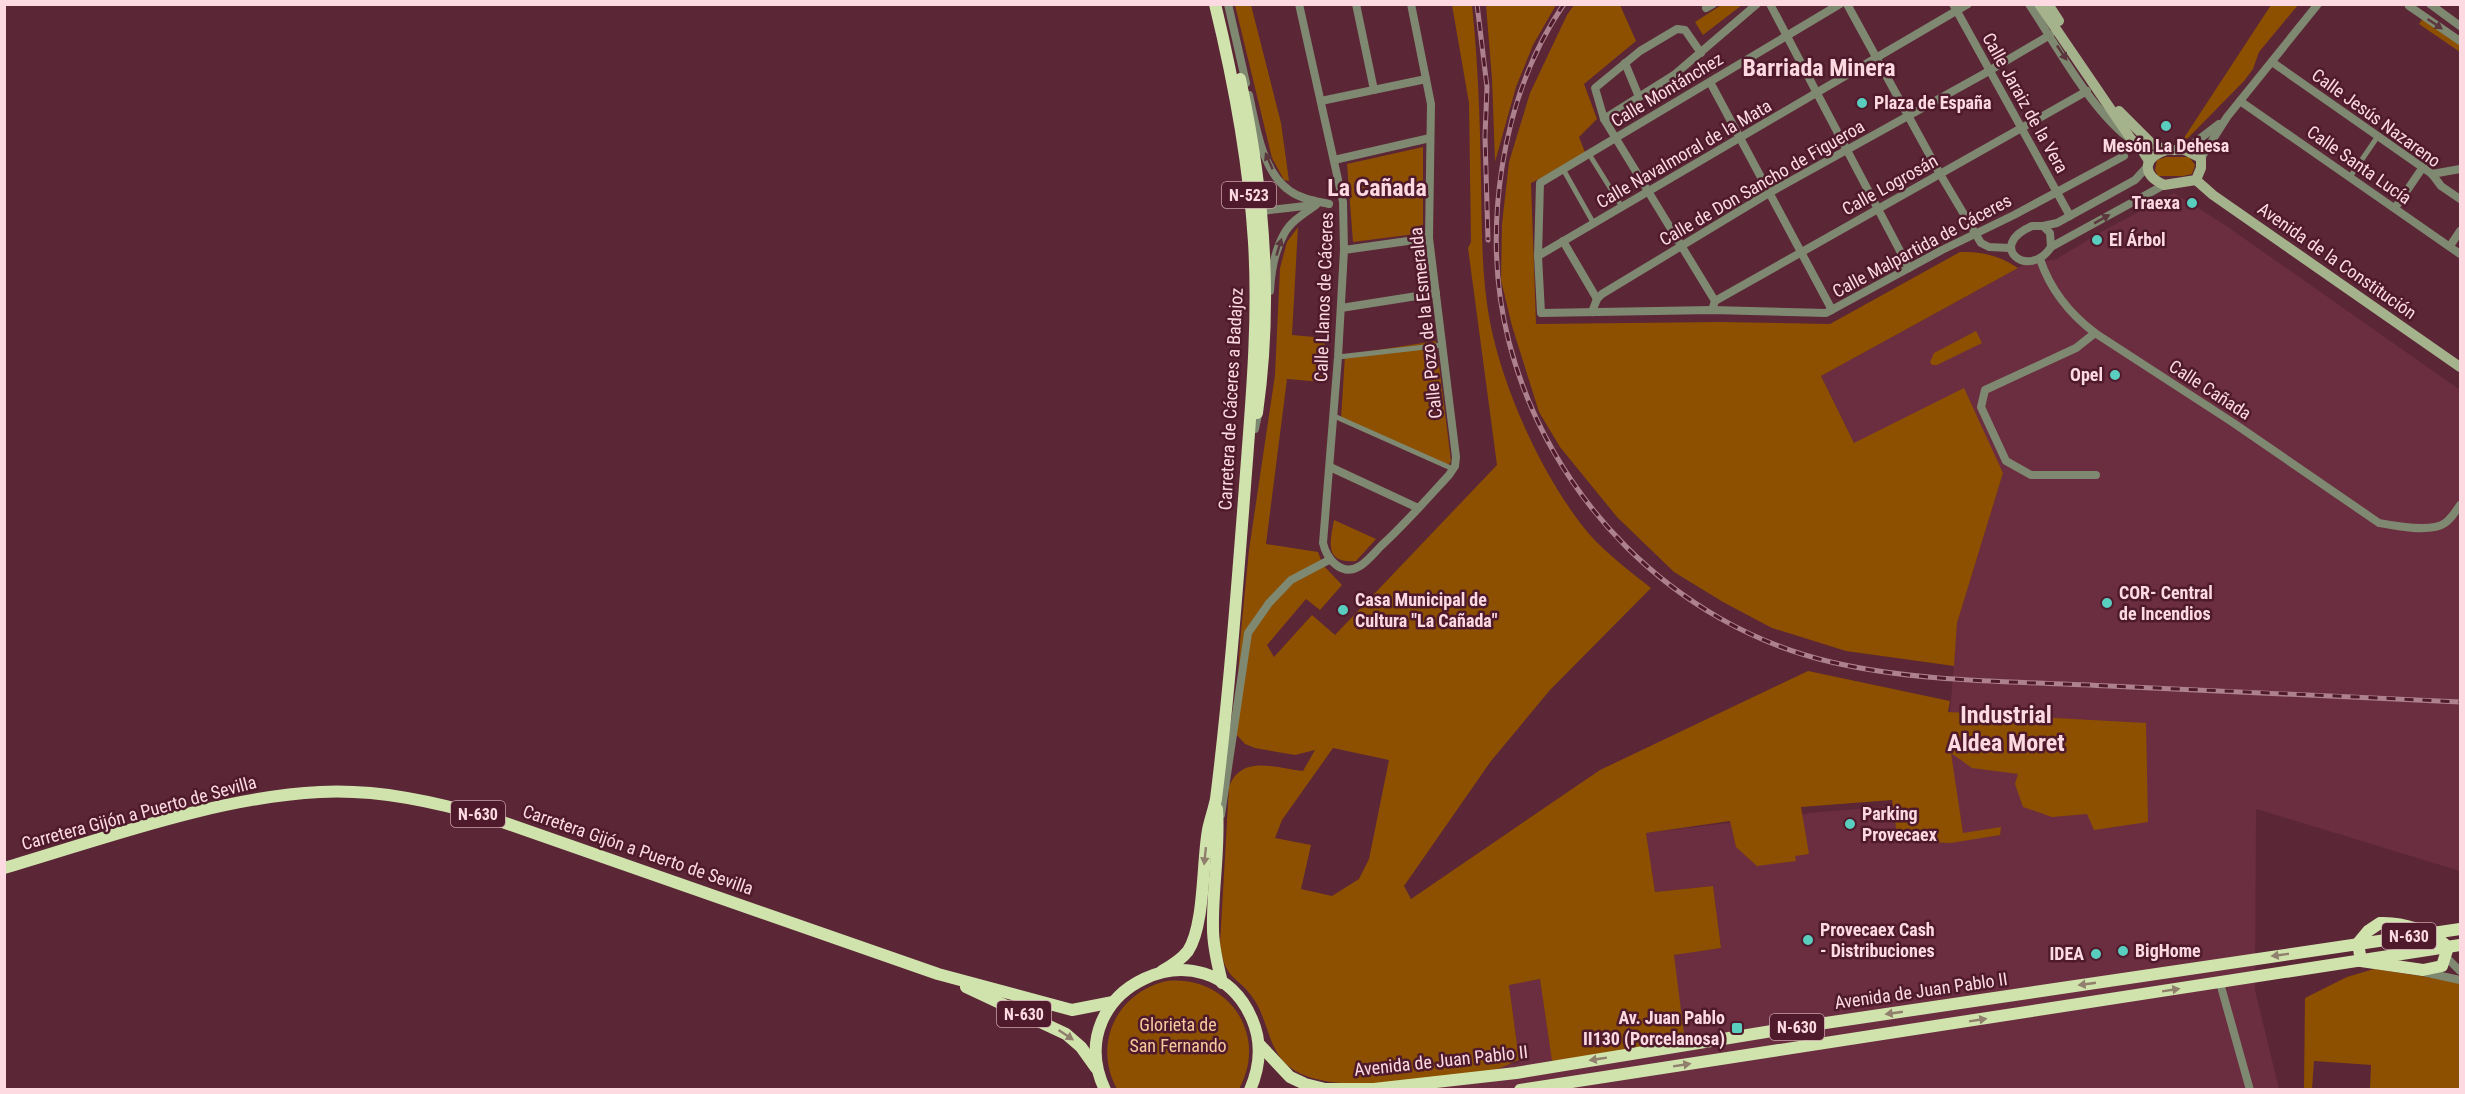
<svg xmlns="http://www.w3.org/2000/svg" width="2465" height="1094" font-family="'Roboto Condensed',sans-serif">
	<style>
		.built { fill: #6b2e40 }
		.green { fill: #8c5000; fill-rule: evenodd }
		.lines { fill: none; stroke-linecap: round; stroke-linejoin: round }
		.pedestrian { stroke: #7f8870; stroke-width: 5 }
		.minor { stroke: #7f8870; stroke-width: 8 }
		.secondary { stroke: #a5b38d; stroke-width: 10 }
		.trunk { stroke: #d0e3ad; stroke-width: 12 }
		.rail-casing { stroke: #ad818d; stroke-width: 5 }
		.rail { stroke: #4f1b2c; stroke-width: 3; stroke-dasharray: 9; stroke-linecap: butt }
		.oneway { fill: #5b363d }
		.oneway2 { fill: #907f6c }
		.poi-dot { fill: #59cebf; stroke: #4f1b2c; stroke-width: 2 }
		.labels { text-anchor: middle; stroke-width: 5; stroke-linejoin: round; paint-order: stroke }
		.shield { fill: #4f1b2c; stroke: #c9a1ab; stroke-width: 1.5 }
		.shield-label { font-size: 16px; font-weight: bold; fill: #fddae2 }
		.street-label { font-size: 18px; fill: #fddae2; stroke: #4f1b2c }
		.poi-label { font-size: 18px; font-weight: bold; fill: #fddae2; stroke: #4f1b2c; text-anchor: start }
		.park-label { font-size: 18px; fill: #f9ca9e; stroke: #4f1b2c }
		.district-label { font-size: 24px; font-weight: bold; fill: #fddae2; stroke: #4f1b2c }
	</style>
	<rect width="100%" height="100%" fill="#5b2636"/>
	<polygon class="built" points="2174,193 2225,225 2460,390 2460,871 2256,809 2255,990 2279,1089 1382,1090 1381,1077 1519,1063 1509,984 1540,979 1552,1058 1681,1039 1671,955 1721,948 1713,886 1655,892 1646,833 1820,812 1893,806 1898,841 1946,765 1957,623 2003,473 1854,443 1821,376 2029,262 2055,260 2101,232"/>
	<g class="green">
		<polygon points="1723,4 1742,5 1703,35 1695,22"/>
		<polygon points="1235,5 1251,5 1281,123 1289,181 1284,180 1272,158"/>
		<path d="M1452,5H1472C1478,62 1480,119 1481,177C1482,225 1481,275 1490,322C1503,389 1540,470 1581,524C1600,549 1627,569 1651,588L1550,690L1491,761L1404,886L1411,899L1600,770L1808,671L1950,701L1948,712L2146,723L2148,822L2094,830L2087,814L2052,817L2023,807L2015,784L2018,774L1972,768L1951,753L1963,833L2001,827L2000,835L1951,843L1898,841L1892,800L1801,807L1809,854L1795,856L1796,861L1757,866L1736,847L1730,821L1646,833L1655,892L1713,886L1721,948L1674,955L1685,1042L1552,1061L1540,979L1509,985L1519,1060C1511,1063 1502,1068 1493,1070C1479,1073 1463,1074 1448,1076C1406,1081 1327,1094 1291,1068C1268,1051 1269,1023 1255,1001C1238,974 1225,983 1220,944L1229,787C1241,754 1276,768 1303,771L1315,750L1295,755L1255,748L1245,744L1235,733L1240,642L1249,550L1275,375L1280,268L1287,242L1298,227L1292,335L1325,338L1323,382L1287,379L1266,544L1318,552L1323,565L1342,585L1320,610L1306,599L1267,645L1274,657L1312,615L1335,635L1497,465L1468,248L1471,242L1469,103ZM1333,748L1389,760L1369,859L1359,879L1332,896L1301,889L1311,845L1275,838L1282,820Z"/>
		<polygon points="1486,5 1556,5 1533,45 1516,87 1495,162 1492,79"/>
		<path d="M1574,5H1620L1636,41L1584,84L1597,119L1579,137L1586,155L1531,183L1536,324L1720,322L1830,324L1960,252C1982,251 2000,256 2018,268L1821,376L1854,443L1964,388L2003,473L1957,623L1954,666L1846,651L1772,628L1723,602L1674,572L1617,517L1560,447L1539,412L1512,326L1501,280L1502,224L1509,162L1530,93L1567,15Z"/>
		<polygon points="2271,5 2298,5 2259,52 2253,69 2244,81 2188,138 2182,141"/>
		<polygon points="2423,18 2460,44 2460,52 2419,24"/>
		<polygon points="1423,147 1423,233 1353,242 1347,164"/>
		<polygon points="2166,157 2189,157 2195,165 2192,174 2183,176 2158,176 2155,170 2157,160"/>
		<polygon points="1976,331 1982,343 1937,365 1932,365 1930,362 1934,353"/>
		<polygon points="1436,341 1451,461 1447,467 1341,419 1345,355"/>
		<path d="M1334,520L1376,539L1356,561C1324,564 1330,542 1334,520Z"/>
		<polygon points="2374,969 2460,982 2460,1089 2370,1089 2371,1065 2314,1061 2312,1089 2304,1090 2305,998 2347,977"/>
		<path d="M1167,981C1228,975 1269,1035 1239,1089H1117C1092,1044 1117,992 1167,981Z"/>
	</g>
	<g class="lines">
		<g class="pedestrian">
			<polyline points="1589,154 1622,207"/>
			<polyline points="1563,169 1594,224"/>
			<polyline points="2350,177 2378,136"/>
			<polyline points="1338,357 1443,345"/>
			<polyline points="1334,416 1453,469"/>
		</g>
		<g class="minor">
			<polyline points="1228,4 1246,83"/>
			<path d="M1299,4L1343,202L1344,250L1338,357L1323,543C1327,560 1342,577 1360,566C1368,561 1375,552 1381,546C1405,524 1427,499 1449,475L1455,466L1456,457L1429,238L1431,104L1411,4"/>
			<polyline points="1356,4 1374,90"/>
			<polyline points="1770,4 1909,268"/>
			<polyline points="1840,4 1540,183 1538,256 1541,313 1712,310 1826,313 1942,250 2014,215 2124,156"/>
			<polyline points="1847,4 1940,174 1981,243 1989,247 2010,248"/>
			<polyline points="1953,4 2070,216"/>
			<path d="M2029,4C2056,45 2089,106 2126,136"/>
			<polyline points="2410,4 2409,6 2460,41"/>
			<polyline points="2430,4 2460,26"/>
			<polyline points="1706,8 1713,4"/>
			<polyline points="2272,62 2432,174 2441,186 2460,199"/>
			<polyline points="1625,63 1639,97"/>
			<polyline points="1710,82 1832,310"/>
			<path d="M1249,95C1256,126 1262,172 1290,191C1301,199 1316,201 1329,204"/>
			<polyline points="1321,101 1426,79"/>
			<polyline points="2240,101 2460,254"/>
			<polyline points="1604,119 1595,88 1640,51 1677,29 1685,30 1701,53"/>
			<polyline points="2185,150 2219,124"/>
			<polyline points="2201,158 2227,117 2318,4"/>
			<polyline points="1334,160 1430,138"/>
			<polyline points="2432,174 2460,169"/>
			<polyline points="2395,208 2423,167"/>
			<polyline points="1262,211 1314,205"/>
			<path d="M2032,226H2043L2050,233L2051,247C2029,281 1985,246 2032,226Z"/>
			<polyline points="2043,226 2057,223 2135,180 2147,167"/>
			<polyline points="1563,241 1597,299"/>
			<polyline points="2450,246 2460,231"/>
			<polyline points="2051,247 2164,185"/>
			<polyline points="1344,250 1429,238"/>
			<polyline points="1538,256 1968,4"/>
			<path d="M2040,259C2050,289 2070,314 2095,333"/>
			<path d="M1270,291C1271,273 1275,250 1284,234C1291,221 1305,213 1316,205"/>
			<polyline points="1715,301 1604,119 1674,75 1757,4"/>
			<polyline points="1341,308 1436,293"/>
			<polyline points="1712,310 1715,301 2087,91"/>
			<polyline points="1592,312 1597,299 1602,294 1769,193 1982,75 2050,35"/>
			<polyline points="1255,429 1259,410"/>
			<polyline points="1330,467 1418,508"/>
			<path d="M2096,475H2031L2006,461L1981,407L1985,390L2076,348L2095,333L2232,422L2379,523C2395,526 2431,533 2445,523C2451,519 2456,511 2460,505"/>
			<polyline points="1221,815 1248,633 1269,603 1291,580 1329,560"/>
			<polyline points="2446,957 2460,971"/>
			<polyline points="2423,972 2460,980"/>
			<polyline points="2220,983 2250,1090"/>
		</g>
		<g class="secondary">
			<polyline points="2039,4 2131,139 2140,147 2149,161"/>
			<polyline points="2048,4 2059,21"/>
			<polyline points="2119,111 2152,144 2166,150"/>
			<path d="M2166,150H2185L2201,158V168L2196,180L2164,185C2141,174 2143,158 2166,150Z"/>
			<polyline points="2196,180 2213,195 2460,367"/>
		</g>
		<g class="trunk">
			<path d="M1240,79C1264,188 1273,301 1257,413"/>
			<path d="M1217,809C1220,849 1212,889 1213,929C1213,948 1218,965 1222,983"/>
			<path d="M4,868C103,839 217,797 320,792C378,789 436,802 491,818L938,974L1072,1010L1113,1002"/>
			<path d="M2380,923C2403,922 2431,931 2448,947L2442,966L2423,970L2361,961L2358,943L2368,931Z"/>
			<path d="M1162,971C1171,966 1181,960 1188,951C1205,925 1202,862 1208,830C1210,820 1214,809 1216,799C1229,695 1237,590 1245,486C1251,405 1259,324 1254,242C1249,162 1234,82 1215,4"/>
			<polyline points="966,987 1066,1034 1081,1047 1096,1068"/>
			<polyline points="1259,1044 1290,1077 1305,1084 1325,1089 1374,1089 1516,1073 1778,1030 2460,929"/>
			<path d="M1105,1090C1057,988 1209,919 1252,1019C1262,1042 1260,1067 1250,1090"/>
			<polyline points="1520,1090 2460,945"/>
		</g>
		<defs>
			<g id="rail">
				<polyline points="1477,4 1487,87 1485,136 1488,240"/>
				<path d="M1564,4C1500,97 1481,234 1509,342C1549,498 1674,625 1831,662C1921,683 2017,681 2109,686C2226,691 2343,696 2460,702"/>
			</g>
		</defs>
		<use href="#rail" class="rail-casing"/>
		<use href="#rail" class="rail"/>
	</g>
	<defs><path id="oneway-solid" d="M-6-.8H1V-3.2L6.5 0L1 3.2V.8H-6Z" transform="scale(1.5)"/></defs>
	<g class="oneway">
		<use href="#oneway-solid" transform="translate(2435 24) rotate(34)"/>
		<use href="#oneway-solid" transform="translate(2062 53) rotate(56)"/>
		<use href="#oneway-solid" transform="translate(1269 161) rotate(-114)"/>
		<use href="#oneway-solid" transform="translate(2102 219) rotate(-29)"/>
		<use href="#oneway-solid" transform="translate(1279 247) rotate(-73)"/>
	</g>
	<g class="oneway2">
		<use href="#oneway-solid" transform="translate(1205 856) rotate(96)"/>
		<use href="#oneway-solid" transform="translate(2280 955) rotate(172)"/>
		<use href="#oneway-solid" transform="translate(2087 984) rotate(172)"/>
		<use href="#oneway-solid" transform="translate(2171 990) rotate(-9)"/>
		<use href="#oneway-solid" transform="translate(1894 1013) rotate(172)"/>
		<use href="#oneway-solid" transform="translate(1978 1020) rotate(-9)"/>
		<use href="#oneway-solid" transform="translate(1066 1035) rotate(34)"/>
		<use href="#oneway-solid" transform="translate(1598 1059) rotate(171)"/>
		<use href="#oneway-solid" transform="translate(1682 1065) rotate(-9)"/>
	</g>
	<g class="poi-dot">
		<circle cx="1862" cy="103" r="6"/>
		<circle cx="2166" cy="126" r="6"/>
		<circle cx="2192" cy="203" r="6"/>
		<circle cx="2097" cy="240" r="6"/>
		<circle cx="2115" cy="375" r="6"/>
		<circle cx="2107" cy="603" r="6"/>
		<circle cx="1343" cy="610" r="6"/>
		<circle cx="1850" cy="824" r="6"/>
		<circle cx="1808" cy="940" r="6"/>
		<circle cx="2123" cy="951" r="6"/>
		<circle cx="2096" cy="954" r="6"/>
		<rect x="1731" y="1022" width="12" height="12" rx="3"/>
	</g>
	<g class="labels">
		<g class="shield">
			<rect x="1222" y="182" width="54" height="26" rx="4.5"/>
			<rect x="451" y="801" width="54" height="26" rx="4.5"/>
			<rect x="2382" y="923" width="54" height="26" rx="4.5"/>
			<rect x="997" y="1001" width="54" height="26" rx="4.5"/>
			<rect x="1770" y="1014" width="54" height="26" rx="4.5"/>
		</g>
		<g class="shield-label">
			<text x="1249" y="201">N-523</text>
			<text x="478" y="820">N-630</text>
			<text x="2409" y="942">N-630</text>
			<text x="1024" y="1020">N-630</text>
			<text x="1797" y="1033">N-630</text>
		</g>
		<g class="street-label">
			<text transform="translate(1667 90) rotate(-31)" y="6">Calle Montánchez</text>
			<text transform="translate(2025 103) rotate(61)" y="6">Calle Jaraiz de la Vera</text>
			<text transform="translate(2376 118) rotate(36)" y="6">Calle Jesús Nazareno</text>
			<text transform="translate(1684 154) rotate(-30)" y="6">Calle Navalmoral de la Mata</text>
			<text transform="translate(2359 165) rotate(35)" y="6">Calle Santa Lucía</text>
			<text transform="translate(1762 183) rotate(-30)" y="6">Calle de Don Sancho de Figueroa</text>
			<text transform="translate(1890 185) rotate(-29)" y="6">Calle Logrosán</text>
			<text transform="translate(1922 246) rotate(-28)" y="6">Calle Malpartida de Cáceres</text>
			<text transform="translate(2337 261) rotate(35)" y="6">Avenida de la Constitución</text>
			<text transform="translate(1324 297) rotate(-88)" y="6">Calle Llanos de Cáceres</text>
			<text transform="translate(1426 323) rotate(-96)" y="6">Calle Pozo de la Esmeralda</text>
			<text transform="translate(2210 390) rotate(33)" y="6">Calle Cañada</text>
			<text transform="translate(1231 399) rotate(-87)" y="6">Carretera de Cáceres a Badajoz</text>
			<text transform="translate(139 813) rotate(-15)" y="6">Carretera Gijón a Puerto de Sevilla</text>
			<text transform="translate(638 850) rotate(19)" y="6">Carretera Gijón a Puerto de Sevilla</text>
			<text transform="translate(1921 991) rotate(-8)" y="6">Avenida de Juan Pablo II</text>
			<text transform="translate(1441 1061) rotate(-6)" y="6">Avenida de Juan Pablo II</text>
		</g>
		<g class="poi-label">
			<text x="1874" y="109">Plaza de España</text>
			<text x="2166" y="152" text-anchor="middle">Mesón La Dehesa</text>
			<text x="2180" y="209" text-anchor="end">Traexa</text>
			<text x="2109" y="246">El Árbol</text>
			<text x="2103" y="381" text-anchor="end">Opel</text>
			<text x="2119" y="599">COR- Central<tspan x="2119" dy="21">de Incendios</tspan></text>
			<text x="1355" y="606">Casa Municipal de<tspan x="1355" dy="21">Cultura "La Cañada"</tspan></text>
			<text x="1862" y="820">Parking<tspan x="1862" dy="21">Provecaex</tspan></text>
			<text x="1820" y="936">Provecaex Cash<tspan x="1820" dy="21">- Distribuciones</tspan></text>
			<text x="2135" y="957">BigHome</text>
			<text x="2084" y="960" text-anchor="end">IDEA</text>
			<text x="1725" y="1024" text-anchor="end">Av. Juan Pablo<tspan x="1725" dy="21">II130 (Porcelanosa)</tspan></text>
		</g>
		<g class="park-label">
			<text x="1178" y="1031">Glorieta de<tspan x="1178" dy="21">San Fernando</tspan></text>
		</g>
		<g class="district-label">
			<text x="1819" y="76">Barriada Minera</text>
			<text x="1377" y="196">La Cañada</text>
			<text x="2006" y="723">Industrial<tspan x="2006" dy="28">Aldea Moret</tspan></text>
		</g>
	</g>
	<rect width="2465" height="1094" fill="none" stroke="#fddae2" stroke-width="12"/>
</svg>
